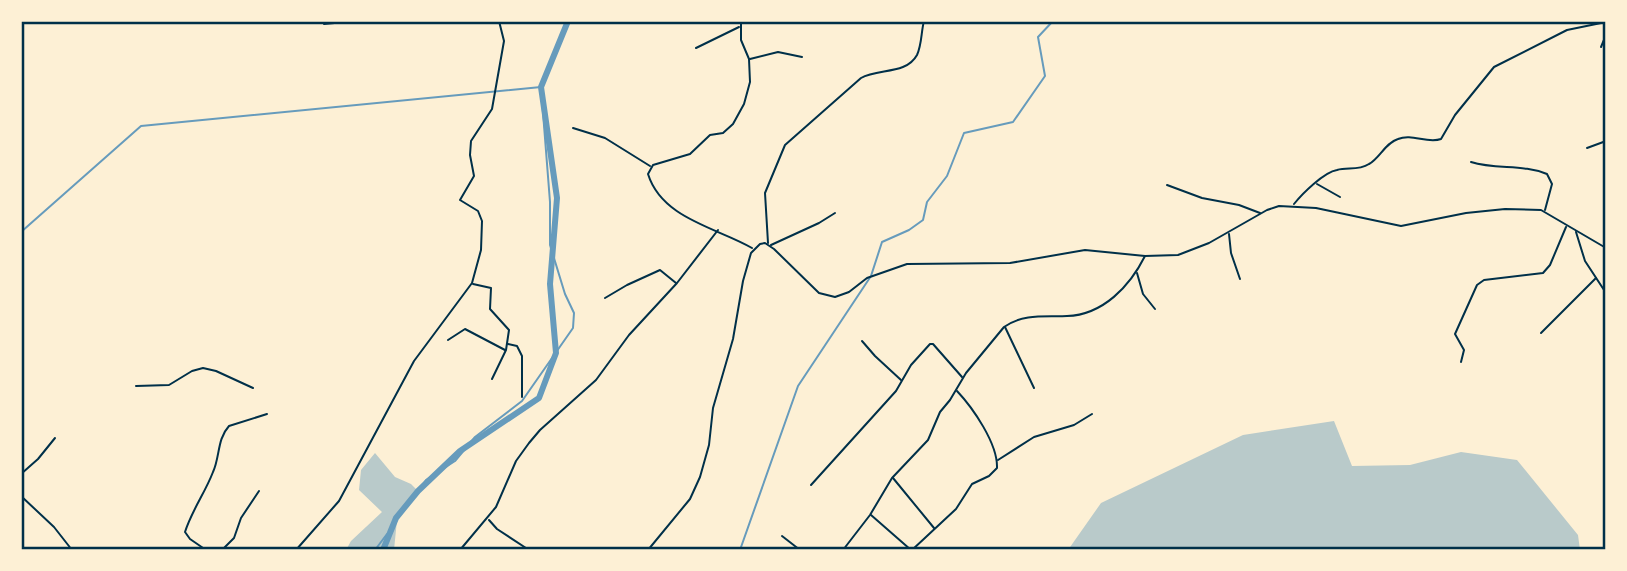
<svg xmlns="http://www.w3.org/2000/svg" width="1627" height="571" font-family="Raleway,sans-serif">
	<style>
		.green { fill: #b9caca }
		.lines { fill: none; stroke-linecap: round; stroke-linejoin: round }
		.stream { stroke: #669bbc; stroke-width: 2 }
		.river { stroke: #669bbc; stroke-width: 6 }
		.minor { stroke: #003049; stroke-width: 2 }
		.neatline { fill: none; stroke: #003049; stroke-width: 2.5 }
	</style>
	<rect width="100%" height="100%" fill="#fdf0d5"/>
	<g class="green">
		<polygon points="1334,421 1352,466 1410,465 1461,452 1517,460 1578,535 1580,550 1068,550 1101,503 1243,435"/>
		<polygon points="375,453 395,477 411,484 418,491 397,520 394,550 346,550 351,541 382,512 359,490 361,470"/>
	</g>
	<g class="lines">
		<g class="stream">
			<polyline points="21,232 141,126 541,87 550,202 550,245 565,294 574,313 573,328 522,401 475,437 455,461 426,480 401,514"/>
			<polyline points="375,550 387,534"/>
			<polyline points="740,550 798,386 871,276 882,242 909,230 923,220 927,202 947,176 964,133 1013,122 1045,76 1038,37 1053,21"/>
		</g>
		<polyline class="river" points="383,550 396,518 418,491 460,451 539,398 556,353 550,284 557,198 541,87 568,21"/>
		<g class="minor">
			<path d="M741,21V40L749,59L750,82L744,104L733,124L723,133L710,135L690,154L653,165L648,174C662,219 718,228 752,248"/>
			<polyline points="324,24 356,21"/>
			<polyline points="1601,47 1606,35"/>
			<polyline points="696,48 739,27"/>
			<polyline points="750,59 778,52 802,57"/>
			<polyline points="573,128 605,138 650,166"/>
			<polyline points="1587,148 1606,141"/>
			<path d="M1471,162C1496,170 1523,164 1547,174L1552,184L1545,210"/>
			<polyline points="1317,184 1340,197"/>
			<polyline points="1167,185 1202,198 1239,205 1260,213"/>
			<path d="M1294,204C1302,194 1324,172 1337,170C1348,167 1358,171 1369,164C1380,158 1385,143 1398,139C1412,133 1427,144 1441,139L1455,115L1494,67L1567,30L1606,22"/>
			<polyline points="1576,232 1585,261 1606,293"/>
			<polyline points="1229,234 1231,253 1240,279"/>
			<path d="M768,243L765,193L785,145L861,78C878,68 906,75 917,55C922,44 921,32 924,21"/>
			<polyline points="771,245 819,223 835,213"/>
			<polyline points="1137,273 1143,294 1155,309"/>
			<polyline points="473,284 491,288 490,309 509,330 506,350 492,379"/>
			<polyline points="605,298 627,285 660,270 676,283"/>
			<polyline points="1005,327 1034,388"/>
			<polyline points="1541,333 1596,278"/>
			<polyline points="448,340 465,329 505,350"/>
			<polyline points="862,341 875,356 901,380"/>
			<polyline points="508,344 517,346 522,356 522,397"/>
			<polyline points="1461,362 1464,350 1455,334 1477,285 1484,280 1543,273 1550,265 1566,227"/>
			<polyline points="136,386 169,385 192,371 203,368 216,371 253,388"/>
			<polyline points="998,460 1034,437 1074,425 1092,414"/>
			<polyline points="21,474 38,459 55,438"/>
			<polyline points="893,478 934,528"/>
			<polyline points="811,485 896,391 911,365 930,344 933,344 962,377"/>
			<polyline points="21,496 54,527 72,550"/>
			<polyline points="871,515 911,550"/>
			<polyline points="489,520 497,529 529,550"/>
			<polyline points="782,536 800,550"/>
			<path d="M206,550L190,539L185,532C192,510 205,493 213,472C220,457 217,439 229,426L267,414"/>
			<polyline points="222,550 234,538 241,518 259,491"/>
			<polyline points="296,550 339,501 414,361 472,283 481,250 482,221 478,211 460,200 474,176 470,155 471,141 492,109 504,41 499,21"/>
			<polyline points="460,550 496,507 516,461 529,443 540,430 596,380 629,335 677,283 718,230"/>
			<polyline points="648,550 690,499 700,477 709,445 713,408 733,339 743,281 751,253 760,244 765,243 774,249 819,293 835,297 849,292 867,278 907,264 1010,263 1085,250 1145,256 1178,255 1209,243 1267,210 1279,206 1316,208 1401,226 1466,213 1505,209 1541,210 1606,248"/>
			<path d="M843,550L870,515L892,478L928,440L940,412L950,400L966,373L1004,327C1024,313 1046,317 1067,316C1103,315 1130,286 1145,256"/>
			<path d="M912,550L956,509L972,484L989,476L997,468C998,444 973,408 957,391"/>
		</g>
	</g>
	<rect width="1627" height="571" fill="none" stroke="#fdf0d5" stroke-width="46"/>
	<rect x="23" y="23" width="1581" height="525" class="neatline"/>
</svg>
